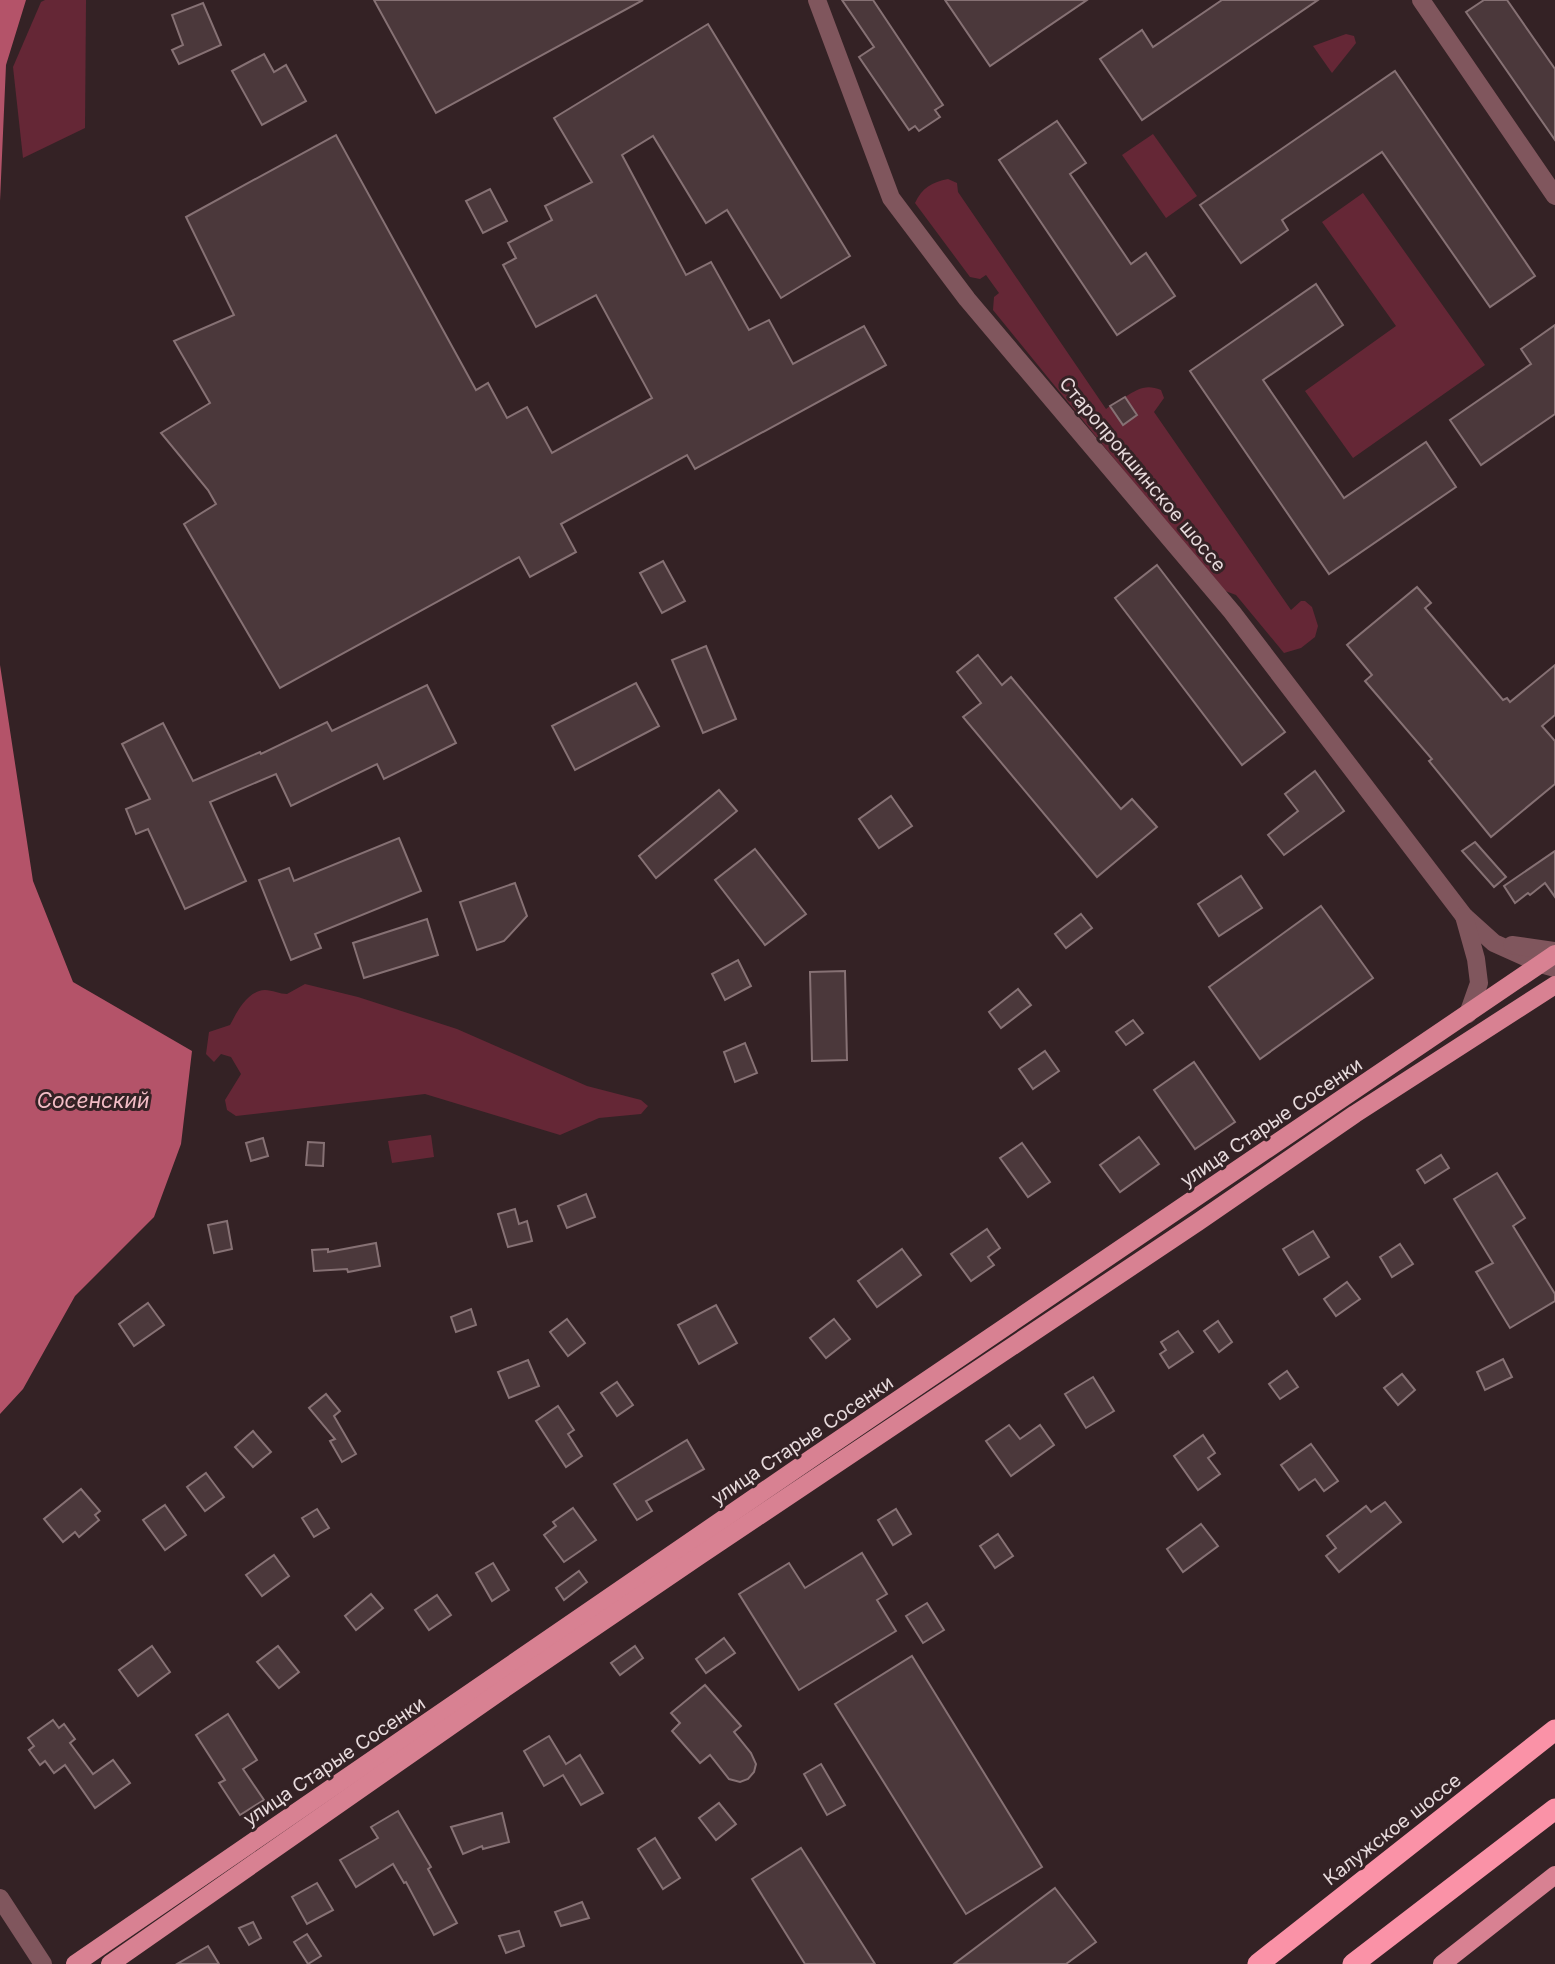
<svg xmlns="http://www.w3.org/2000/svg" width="1555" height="1964" font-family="Inter,sans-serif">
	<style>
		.green { fill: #652736 }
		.water { fill: #b45369 }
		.building { fill: #4b383b; stroke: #867174; stroke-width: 2 }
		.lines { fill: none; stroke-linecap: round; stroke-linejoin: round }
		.minor { stroke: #80565d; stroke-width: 18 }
		.major { stroke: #d88192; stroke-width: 18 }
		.highway { stroke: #fa92a7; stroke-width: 21 }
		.labels { text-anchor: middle; stroke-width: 6; stroke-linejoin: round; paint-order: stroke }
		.street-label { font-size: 19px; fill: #e7dadc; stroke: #342225 }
		.water-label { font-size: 21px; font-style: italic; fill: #f3bdc6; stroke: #342225 }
	</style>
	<rect width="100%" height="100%" fill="#342225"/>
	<g class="green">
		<polygon points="45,0 86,0 85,128 23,158 13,67 41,2"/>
		<polygon points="1346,34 1354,36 1356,43 1332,73 1313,46"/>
		<polygon points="1153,134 1197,196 1166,218 1122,155"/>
		<path d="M948,179L957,183L958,192L1106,409L1110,406L1123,424L1137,415L1125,397C1138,389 1146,384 1161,390L1164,398L1154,412L1291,610L1301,601H1305L1312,607L1318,626L1315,637L1301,648L1284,653L1236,595L1220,589L993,310L994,297L999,293L986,275L980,279L970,277L915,203C922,188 932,182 948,179Z"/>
		<polygon points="1363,193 1485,365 1353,458 1305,391 1396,326 1322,222"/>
		<path d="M305,984L358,997L457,1029L587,1086L641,1100L648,1106L641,1114L599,1118L560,1135L425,1094L236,1116L227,1110L225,1100L241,1074L231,1057L221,1054L214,1062L206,1054L209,1032L230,1025C237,1012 247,991 265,990C272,990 280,994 287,994Z"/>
		<polygon points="431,1135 434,1157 392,1163 388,1141"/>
	</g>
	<g class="water">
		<polygon points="0,0 26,0 6,65 0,201"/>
		<polygon points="0,665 33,881 73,982 192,1051 181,1144 154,1217 75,1296 23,1389 0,1414"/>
	</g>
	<g class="building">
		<polygon points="374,0 643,0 436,113"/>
		<polygon points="842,0 873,0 943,105 935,110 940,117 919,131 915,126 909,130 859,57 874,47"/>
		<polygon points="945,0 1087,0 990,66"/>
		<polygon points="1222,0 1318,0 1142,120 1100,59 1142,30 1153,47"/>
		<polygon points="1484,0 1507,0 1555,69 1555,140 1466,12"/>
		<polygon points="203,3 221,45 179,64 172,50 183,45 172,15"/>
		<polygon points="708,24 850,256 781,298 727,210 706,223 653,136 622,155 686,275 711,262 749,330 769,320 793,364 864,326 886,365 695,469 687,455 561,524 576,552 530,577 519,557 280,688 184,524 216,504 208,490 161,433 210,403 174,341 234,315 186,217 336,135 476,390 488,383 507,418 527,407 552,453 652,398 596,295 536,327 503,265 516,258 508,243 552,220 545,206 592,182 554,118"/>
		<polygon points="264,54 274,72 286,65 306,101 262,125 232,71"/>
		<polygon points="1395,71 1535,276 1490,307 1382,152 1282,220 1288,230 1241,263 1200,205"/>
		<polygon points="1057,121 1086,163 1070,174 1131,264 1146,253 1175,296 1117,335 999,160"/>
		<polygon points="490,189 507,221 483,233 466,201"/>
		<polygon points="1316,284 1343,325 1263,380 1344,498 1426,442 1456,487 1329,574 1190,371"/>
		<polygon points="1555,325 1555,414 1481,465 1450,420 1531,364 1521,349"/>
		<polygon points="1125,397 1137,415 1123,425 1110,406"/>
		<polygon points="663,561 685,601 662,613 640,573"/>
		<polygon points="1157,565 1285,732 1242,765 1115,598"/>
		<polygon points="1417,587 1431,603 1425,608 1503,700 1507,698 1510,702 1555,665 1555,715 1542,726 1555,741 1555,784 1491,837 1429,761 1432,759 1365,681 1372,675 1347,645"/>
		<polygon points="706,646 736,719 703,733 672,660"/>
		<polygon points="978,655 1002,685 1011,677 1121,809 1132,799 1157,827 1097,877 963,717 981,703 957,672"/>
		<polygon points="636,683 659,726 575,770 552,726"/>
		<polygon points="427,685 456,743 384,779 377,764 291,806 276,774 210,802 246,881 185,909 148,829 136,834 126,809 150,799 122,744 163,723 193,781 260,752 261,754 327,722 332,731"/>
		<polygon points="1315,771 1344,811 1284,855 1268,835 1298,811 1285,794"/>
		<polygon points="719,790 737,811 656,878 639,856"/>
		<polygon points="891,796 912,826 879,848 859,819"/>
		<polygon points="399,838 421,891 315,934 321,948 291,960 259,880 289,868 294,881"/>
		<polygon points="1475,842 1506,877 1494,887 1462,851"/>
		<polygon points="755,849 806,914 765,945 715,880"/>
		<polygon points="1555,851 1555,897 1545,883 1530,895 1528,893 1515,903 1504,886"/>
		<polygon points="1241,876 1262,908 1219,936 1198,904"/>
		<polygon points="515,883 527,916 504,941 477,950 460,902"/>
		<polygon points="1321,906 1373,978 1260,1059 1209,987"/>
		<polygon points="1081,914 1092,928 1066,948 1055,934"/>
		<polygon points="427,919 438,955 364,978 353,943"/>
		<polygon points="738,960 751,986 725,1000 712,974"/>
		<polygon points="845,971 847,1060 812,1061 810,972"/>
		<polygon points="1018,989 1031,1005 1001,1028 989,1012"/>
		<polygon points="1133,1020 1143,1033 1126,1045 1116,1032"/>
		<polygon points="745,1043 757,1073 735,1082 724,1052"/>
		<polygon points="1045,1051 1059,1071 1033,1089 1019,1069"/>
		<polygon points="1194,1062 1235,1122 1195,1149 1154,1090"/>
		<polygon points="1139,1137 1159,1164 1120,1192 1100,1165"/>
		<polygon points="263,1138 268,1156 251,1161 246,1143"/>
		<polygon points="308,1142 324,1143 323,1166 306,1165"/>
		<polygon points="1022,1143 1050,1182 1028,1197 1000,1158"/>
		<polygon points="1441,1155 1449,1168 1425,1183 1417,1170"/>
		<polygon points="1497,1173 1525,1218 1513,1226 1555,1294 1555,1301 1510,1328 1476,1272 1493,1263 1454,1199"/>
		<polygon points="586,1194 595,1217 567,1228 558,1206"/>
		<polygon points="515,1209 519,1224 527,1221 532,1241 508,1247 498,1214"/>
		<polygon points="227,1221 232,1249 214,1253 208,1225"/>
		<polygon points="987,1229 1000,1248 988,1257 994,1265 971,1281 951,1254"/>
		<polygon points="1313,1231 1329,1257 1299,1275 1283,1249"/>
		<polygon points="376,1243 380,1266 348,1272 347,1269 314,1271 312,1250 328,1249 328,1252"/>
		<polygon points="1400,1244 1413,1264 1392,1277 1380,1257"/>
		<polygon points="902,1249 921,1275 877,1307 858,1281"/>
		<polygon points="1347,1282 1360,1299 1336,1316 1324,1299"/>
		<polygon points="148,1303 164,1325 134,1346 119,1324"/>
		<polygon points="716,1305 737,1343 699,1364 678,1325"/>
		<polygon points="471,1309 476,1325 456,1332 451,1317"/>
		<polygon points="567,1319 585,1343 568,1356 550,1332"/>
		<polygon points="834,1319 850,1339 826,1358 810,1338"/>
		<polygon points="1218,1321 1232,1342 1219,1352 1204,1331"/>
		<polygon points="1178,1331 1193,1352 1169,1368 1160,1354 1166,1350 1161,1342"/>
		<polygon points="1503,1359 1512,1377 1485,1390 1477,1372"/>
		<polygon points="528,1360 539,1386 509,1398 498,1372"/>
		<polygon points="1287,1371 1298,1387 1280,1399 1269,1384"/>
		<polygon points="1402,1374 1415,1390 1398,1405 1384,1388"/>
		<polygon points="1093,1377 1114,1411 1086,1428 1065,1394"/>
		<polygon points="617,1382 633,1405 617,1416 601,1393"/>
		<polygon points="326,1394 340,1411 334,1416 356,1454 342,1462 330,1441 335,1439 309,1408"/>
		<polygon points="558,1406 574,1430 568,1434 582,1456 566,1467 536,1421"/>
		<polygon points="1009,1425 1020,1439 1040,1425 1054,1445 1011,1476 986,1441"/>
		<polygon points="253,1431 271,1452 253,1467 235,1447"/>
		<polygon points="1203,1435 1215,1453 1208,1458 1220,1474 1198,1490 1174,1456"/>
		<polygon points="687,1440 704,1469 646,1501 652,1511 637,1520 614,1484"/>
		<polygon points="1311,1444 1338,1481 1324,1491 1315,1479 1299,1490 1281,1465"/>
		<polygon points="206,1473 224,1497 205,1511 187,1487"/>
		<polygon points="81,1489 100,1511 95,1515 99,1520 79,1537 75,1532 63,1542 44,1519"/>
		<polygon points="1385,1502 1401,1522 1339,1572 1326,1556 1336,1548 1327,1536 1366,1506 1371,1512"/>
		<polygon points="165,1505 186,1535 165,1550 143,1520"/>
		<polygon points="573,1508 596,1540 564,1562 544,1535 556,1526 553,1522"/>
		<polygon points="317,1509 329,1528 314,1537 302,1518"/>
		<polygon points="896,1509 911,1534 893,1545 878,1520"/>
		<polygon points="1201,1524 1218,1546 1183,1572 1167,1549"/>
		<polygon points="998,1534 1013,1556 995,1568 980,1546"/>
		<polygon points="862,1553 887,1594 877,1600 896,1631 799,1690 739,1594 789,1563 805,1588"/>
		<polygon points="274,1555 289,1576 262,1596 246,1575"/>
		<polygon points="493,1563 509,1590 492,1601 476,1573"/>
		<polygon points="579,1571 587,1582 564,1600 556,1588"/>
		<polygon points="371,1594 383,1608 356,1630 345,1616"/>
		<polygon points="437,1595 451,1615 429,1630 415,1610"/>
		<polygon points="927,1603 944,1630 923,1643 906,1616"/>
		<polygon points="724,1638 735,1653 706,1673 696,1659"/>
		<polygon points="152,1646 170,1672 138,1696 119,1670"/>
		<polygon points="278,1646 299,1672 279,1688 257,1662"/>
		<polygon points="635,1646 643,1658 620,1675 611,1663"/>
		<polygon points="912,1656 1042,1867 966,1914 835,1704"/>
		<polygon points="705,1685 741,1726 734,1732 751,1753 756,1764 754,1772 748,1779 740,1782 729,1779 710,1755 700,1763 672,1731 680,1723 671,1713"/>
		<polygon points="228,1714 257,1760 243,1769 264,1800 240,1815 219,1783 225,1780 196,1735"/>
		<polygon points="53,1720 59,1728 64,1724 75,1739 70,1743 93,1774 113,1760 130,1783 95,1808 65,1765 54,1773 45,1761 40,1765 29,1750 34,1746 28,1738"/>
		<polygon points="549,1736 566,1764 580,1755 603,1793 581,1805 563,1775 544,1786 524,1751"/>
		<polygon points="821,1764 845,1805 827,1815 804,1774"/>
		<polygon points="719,1803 736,1824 716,1840 699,1818"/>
		<polygon points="398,1811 431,1867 428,1869 457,1923 434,1935 406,1882 404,1883 393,1864 356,1887 340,1860 378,1838 371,1827"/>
		<polygon points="502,1813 509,1842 483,1849 482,1846 463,1854 451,1827"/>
		<polygon points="655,1838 680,1878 663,1889 638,1849"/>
		<polygon points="801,1848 875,1964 805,1964 752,1879"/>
		<polygon points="317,1883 333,1910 307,1924 292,1897"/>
		<polygon points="1055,1888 1096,1942 1066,1964 954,1964"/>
		<polygon points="582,1902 589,1918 561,1926 555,1912"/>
		<polygon points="253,1922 261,1938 249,1945 239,1928"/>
		<polygon points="519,1931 524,1946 506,1953 499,1936"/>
		<polygon points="307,1934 321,1956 308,1964 294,1942"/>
		<polygon points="208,1946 219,1964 177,1964"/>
	</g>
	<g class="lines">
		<g class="minor">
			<polyline points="817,0 891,198 967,299 1232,612 1464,916 1494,943 1541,964 1555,968"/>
			<polyline points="1421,0 1555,196"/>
			<polyline points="1464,916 1476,959 1479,983 1468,1014"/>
			<polyline points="1512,945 1555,951"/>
			<polyline points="0,1898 43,1964"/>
		</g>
		<g class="major">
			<polyline points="75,1964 815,1456 1555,954"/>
			<polyline points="110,1964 495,1695 699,1556 1198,1222 1355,1114 1555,985"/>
			<polyline points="1442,1964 1555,1875"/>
		</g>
		<g class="highway">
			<polyline points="1258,1964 1555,1730"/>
			<polyline points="1353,1964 1555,1809"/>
		</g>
	</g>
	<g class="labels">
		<g class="street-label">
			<text transform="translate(1143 474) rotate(50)" y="7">Старопрокшинское шоссе</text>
			<text transform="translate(1271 1122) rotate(-34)" y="7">улица Старые Сосенки</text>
			<text transform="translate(802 1440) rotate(-34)" y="7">улица Старые Сосенки</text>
			<text transform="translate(334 1761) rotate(-34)" y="7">улица Старые Сосенки</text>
			<text transform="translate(1392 1829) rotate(-38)" y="7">Калужское шоссе</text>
		</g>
		<g class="water-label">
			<text x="93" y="1108">Сосенский</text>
		</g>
	</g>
</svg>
